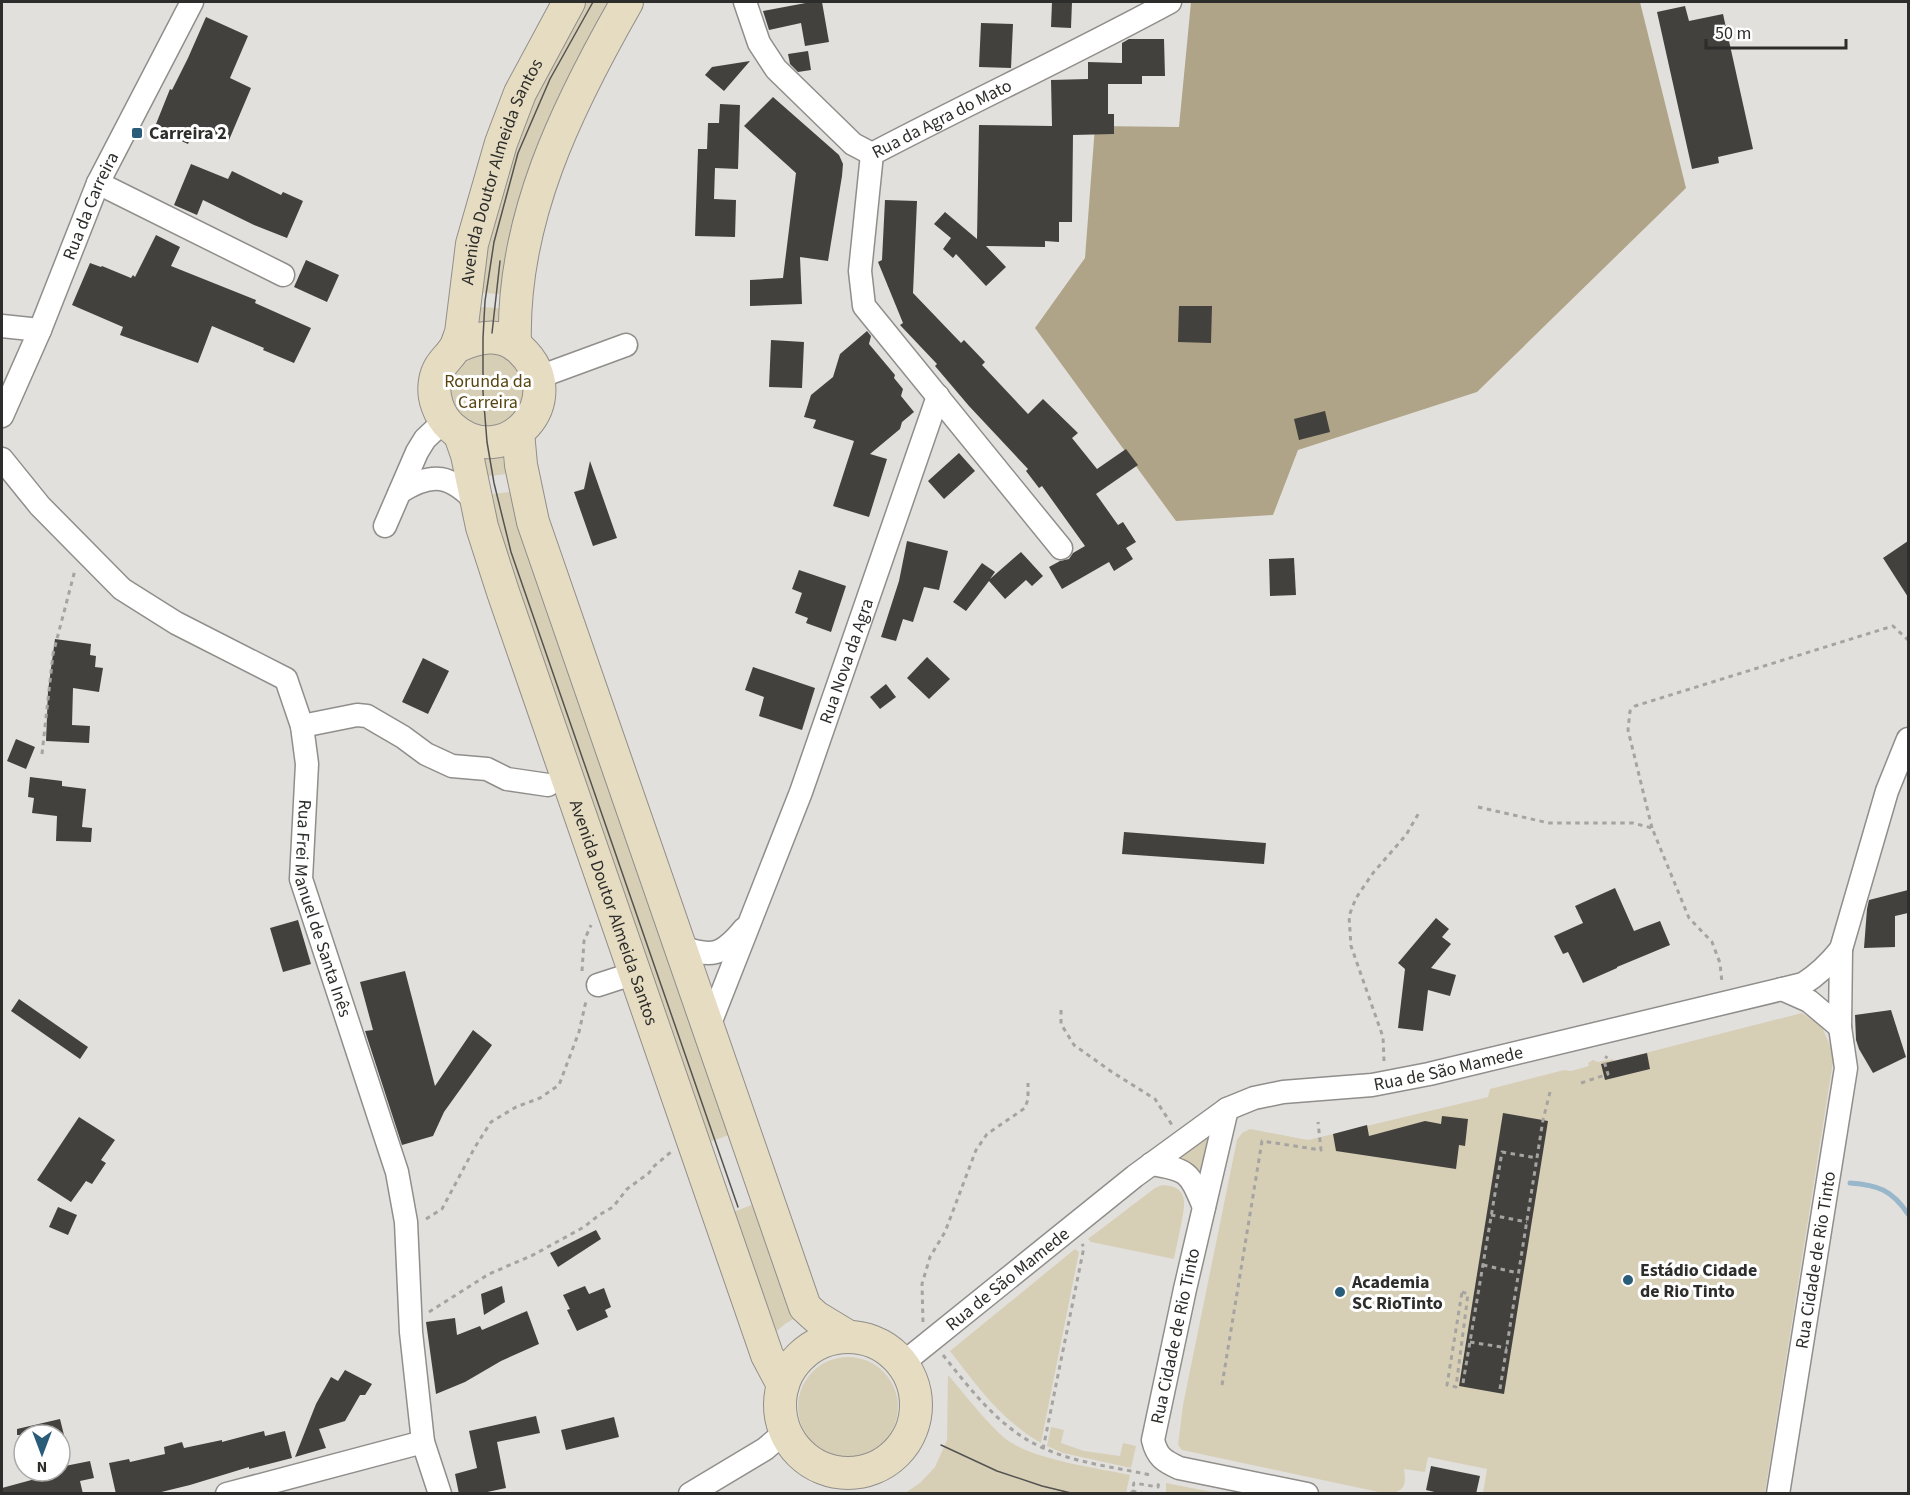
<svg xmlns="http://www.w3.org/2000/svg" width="1910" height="1495" font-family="'Source Sans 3',sans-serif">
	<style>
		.green { fill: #d7ceb6; fill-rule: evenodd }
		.forest { fill: #afa487 }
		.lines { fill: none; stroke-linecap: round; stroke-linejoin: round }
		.stream { stroke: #99b7ca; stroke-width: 5 }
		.building { fill: #42413e }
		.street-casing { stroke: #908e8b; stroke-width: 25 }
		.secondary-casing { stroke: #908e8b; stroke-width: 34 }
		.path { stroke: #a5a4a1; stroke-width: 3; stroke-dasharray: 4.5 4.5; stroke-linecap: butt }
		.street { stroke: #fff; stroke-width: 22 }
		.secondary { stroke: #e6dcc2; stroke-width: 32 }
		.tram { stroke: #545351; stroke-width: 1.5 }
		.poi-dot { fill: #295c79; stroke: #fff; stroke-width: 2 }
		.labels { text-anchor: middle; stroke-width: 6; stroke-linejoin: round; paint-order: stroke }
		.street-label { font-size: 18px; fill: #2d2d2b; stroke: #fff }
		.poi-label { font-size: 18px; font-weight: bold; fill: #2d2d2b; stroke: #fff; text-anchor: start }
		.park-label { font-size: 18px; fill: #57440f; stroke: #fff }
	</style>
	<rect width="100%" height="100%" fill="#e2e0dd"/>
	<g class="green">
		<polygon points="579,2 617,2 507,295 476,292 499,174"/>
		<polygon points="481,307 499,308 497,327 479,326"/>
		<polygon points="483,351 508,356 529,386 518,421 482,432 452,410 448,385 460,362"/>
		<polygon points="503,453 511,458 503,459 506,474 481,477 478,454"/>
		<path d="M517,491L800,1315L785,1324L772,1335L491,510L495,509L493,494ZM729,1135L752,1205L733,1212L709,1142Z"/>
		<path d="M1802,1013L1822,1027L1834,1055L1765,1493H1483L1487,1469L1428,1457L1425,1472L1404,1469C1407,1488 1403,1493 1383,1493L1182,1450L1178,1445L1183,1405L1237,1140L1242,1133L1250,1129L1308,1140L1488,1097L1490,1089L1564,1070L1571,1071L1589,1066L1588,1063L1593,1060L1598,1062L1613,1059L1614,1061Z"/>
		<polygon points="1205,1138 1210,1140 1201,1176 1176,1160"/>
		<path d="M1162,1185C1190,1186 1185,1205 1181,1225C1179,1236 1176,1247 1174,1259L1091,1242L1088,1239L1155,1188Z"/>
		<path d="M1075,1249L1079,1252L1041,1443C1001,1420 978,1387 950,1351Z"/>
		<circle cx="848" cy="1407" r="50"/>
		<path d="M948,1375C964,1393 991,1429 1010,1442C1041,1461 1094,1467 1130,1475L1126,1493H1127H905L920,1483L935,1467L947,1440Z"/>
		<polygon points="1051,1427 1064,1430 1061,1443 1084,1451 1120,1456 1123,1443 1136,1446 1131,1468 1063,1453 1047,1446"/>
		<polygon points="1166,1483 1217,1493 1166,1493"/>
	</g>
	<polygon class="forest" points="1191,2 1640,2 1686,188 1477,392 1298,450 1273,515 1176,521 1035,328 1085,258 1095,126 1179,127"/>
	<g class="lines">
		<path class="stream" d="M1850,1183C1878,1185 1892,1190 1908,1214"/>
	</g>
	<g class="building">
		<polygon points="811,2 822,2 829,42 805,46 801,23 769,30 763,11"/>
		<polygon points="1052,2 1072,2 1071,28 1051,27"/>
		<polygon points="1685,6 1689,21 1723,14 1753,149 1718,157 1719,163 1692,169 1657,12"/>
		<polygon points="206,17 248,36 230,78 251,88 229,140 195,126 188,144 154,129 170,89 172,90 188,58"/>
		<polygon points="981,23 1013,24 1011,68 979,67"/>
		<polygon points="1129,39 1164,39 1165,76 1142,76 1142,84 1108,84 1108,114 1114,114 1114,134 1073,135 1072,222 1059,222 1059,242 1045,241 1045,247 986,246 1006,267 986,286 956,254 953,258 943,249 951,238 934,224 945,212 977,239 979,125 1052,126 1051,80 1088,79 1088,62 1122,63 1122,43"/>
		<polygon points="808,51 811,70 798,72 790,64 788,54"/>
		<polygon points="750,61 724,91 705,75 712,67"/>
		<polygon points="773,97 839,155 843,164 842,176 828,261 800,257 802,304 750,306 750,280 783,278 796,173 744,126"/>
		<polygon points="720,104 740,105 738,169 715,168 714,199 736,200 735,237 695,236 698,149 707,149 708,123 719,123"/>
		<polygon points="191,164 228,179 232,171 281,195 283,192 303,201 287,238 254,225 203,200 197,215 174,205"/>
		<polygon points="885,200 917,201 913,293 961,343 964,340 985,362 982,365 1028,414 1043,399 1078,433 1072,438 1097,469 1126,449 1138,465 1096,494 1118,525 1123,522 1136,542 1126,548 1133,559 1114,571 1109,562 1062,589 1049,567 1060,561 1069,559 1073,553 1085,546 1042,486 1039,488 1026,471 1028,469 969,406 935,366 937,364 900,325 903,323 878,262 882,260"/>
		<polygon points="156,235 180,247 171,266 256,300 255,303 311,328 294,363 263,350 264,348 212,326 198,363 120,335 123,327 72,305 90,263 101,267 102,266 131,278 133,275 135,277"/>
		<polygon points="306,260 339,275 327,302 294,287"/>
		<polygon points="1179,306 1212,306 1211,343 1178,342"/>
		<polygon points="867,331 871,336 869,344 895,375 894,378 903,389 901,396 914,412 902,422 900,429 870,454 887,459 869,517 833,506 854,441 813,428 816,420 804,417 811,395 833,377 840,354"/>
		<polygon points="771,340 804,342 802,388 769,387"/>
		<polygon points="1325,411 1330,432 1299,440 1294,419"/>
		<polygon points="959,453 975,471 944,499 928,481"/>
		<polygon points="590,461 617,538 593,546 574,492 584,489"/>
		<polygon points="907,541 948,551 939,590 924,587 913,622 903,619 896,641 881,637 899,581"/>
		<polygon points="1908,541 1908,597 1883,558"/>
		<polygon points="1021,552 1043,576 1032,586 1026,580 1005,599 989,581 966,611 953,602 982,563 995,572 990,579"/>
		<polygon points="1294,558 1296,595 1270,596 1269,559"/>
		<polygon points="799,570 846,586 831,632 806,623 808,618 795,613 802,593 792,589"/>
		<polygon points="55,639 91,644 90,655 96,656 95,667 103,668 99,692 73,688 72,725 90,726 89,743 46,741 48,691"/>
		<polygon points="927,657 950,679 929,699 907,678"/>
		<polygon points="423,658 449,671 428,714 402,702"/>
		<polygon points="753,667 815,688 802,730 759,716 764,697 745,690"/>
		<polygon points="886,684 896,697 880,709 870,697"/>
		<polygon points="16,739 35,747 26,769 7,761"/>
		<polygon points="30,777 62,781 62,786 86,789 82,827 92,828 91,842 56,841 57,816 32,813 34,798 28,797"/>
		<polygon points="1124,832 1266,843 1264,864 1122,854"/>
		<polygon points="1615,888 1634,931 1660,921 1670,945 1617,967 1617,968 1583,983 1568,952 1563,954 1554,936 1583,923 1575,906"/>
		<polygon points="1908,890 1908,913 1895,916 1895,947 1864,948 1867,909 1869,900"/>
		<polygon points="1436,918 1449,929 1442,937 1451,944 1431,968 1456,975 1450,996 1428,990 1423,1031 1398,1028 1405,969 1398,963"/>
		<polygon points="298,920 311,964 283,972 270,928"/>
		<polygon points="405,971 435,1086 473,1030 492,1045 444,1112 433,1136 402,1145 365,1031 373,1030 360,982"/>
		<polygon points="19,999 88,1047 80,1059 11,1011"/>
		<polygon points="1891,1010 1906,1057 1873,1073 1859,1049 1856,1040 1855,1015"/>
		<polygon points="1647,1053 1650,1069 1605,1080 1601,1064"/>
		<polygon points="1503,1113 1548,1121 1504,1394 1459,1386"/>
		<polygon points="1442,1116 1468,1119 1465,1146 1459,1145 1456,1169 1336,1151 1333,1134 1367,1125 1369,1136 1425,1121 1441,1124"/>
		<polygon points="79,1117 115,1140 101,1160 106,1163 92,1184 86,1181 71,1202 37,1180"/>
		<polygon points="58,1207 77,1215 68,1235 49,1227"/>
		<polygon points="596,1230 601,1239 558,1267 550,1253"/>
		<polygon points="502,1286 505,1302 484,1315 481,1294"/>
		<polygon points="585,1286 589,1294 604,1288 611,1307 605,1310 608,1317 577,1331 567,1310 570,1309 563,1295"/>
		<polygon points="527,1311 539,1344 501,1361 465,1382 436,1394 426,1322 455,1318 457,1335 480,1326 482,1330"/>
		<polygon points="345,1370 372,1384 365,1395 360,1395 345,1421 319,1429 326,1448 295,1457 316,1404 331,1377 338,1381"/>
		<polygon points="536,1416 540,1433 497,1442 506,1488 478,1494 459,1494 455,1474 477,1468 469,1431"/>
		<polygon points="614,1417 619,1437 566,1450 561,1430"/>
		<polygon points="60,1419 64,1435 17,1435 17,1429"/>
		<polygon points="264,1431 265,1436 285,1431 292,1458 249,1469 249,1467 190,1485 153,1494 116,1494 109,1463 129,1459 130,1462 165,1454 164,1447 182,1442 184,1448 222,1440 222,1442"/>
		<polygon points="90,1461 94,1478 80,1481 83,1494 2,1494 2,1488 35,1479 34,1474 42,1473 41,1471 60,1471 60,1467"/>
		<polygon points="1431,1466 1480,1476 1476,1494 1443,1494 1426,1490"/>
	</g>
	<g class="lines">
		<defs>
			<g id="street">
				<polyline points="745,2 759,43 776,69 853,144 872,154"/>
				<polyline points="98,183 283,275"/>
				<polyline points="2,326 40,330"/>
				<polyline points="539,377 626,345"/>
				<path id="s1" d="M2,416L40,330L98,183L192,2"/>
				<path id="s2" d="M2,459L40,506L122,589L176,623L286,679L302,726L307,764L301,879L397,1172L406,1222L411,1332L423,1442L440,1494"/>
				<path d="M400,492C433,471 451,475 477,503"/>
				<polyline points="385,526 417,452 425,439 444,421"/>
				<path id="s3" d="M1061,548L864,306L860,271L872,154C971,102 1072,55 1170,2"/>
				<polyline points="302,726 357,715 367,716 403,737 426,754 452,766 487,769 507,779 548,785"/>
				<path d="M679,946C712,958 722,956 744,929"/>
				<polyline points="598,985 635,973"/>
				<polyline points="1782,989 1809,1001 1840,1027"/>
				<path id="s4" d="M709,1026L801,792L938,396"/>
				<path d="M1227,1109L1185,1289L1153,1440C1157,1457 1164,1461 1179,1468L1307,1494"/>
				<path d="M1151,1164C1189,1170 1189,1172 1204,1207"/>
				<path id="s5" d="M903,1363L1135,1176L1227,1109L1254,1098L1283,1092L1372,1085L1429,1074L1803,984C1819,974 1829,964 1841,949L1887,791L1908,739"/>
				<polyline points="227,1494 423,1442"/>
				<polyline points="690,1494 765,1449 785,1432"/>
				<path id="s6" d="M1778,1494L1846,1068L1840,1027L1841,949"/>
			</g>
			<g id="secondary">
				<path d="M515,345C511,220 567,107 627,2"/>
				<path id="s7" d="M456,347C477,337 501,331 520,349C574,399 504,475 451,427C439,416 432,397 435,381C438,363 449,359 456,346C458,342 459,337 461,333L472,244L501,143L520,93L569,2"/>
				<polyline points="518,432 521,465 533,522 805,1307 816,1317 849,1337"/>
				<path id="s8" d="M460,435L467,455L482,527L503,592L767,1355L783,1385"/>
				<circle cx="848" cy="1405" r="68"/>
			</g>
		</defs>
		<use href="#street" class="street-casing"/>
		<use href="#secondary" class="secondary-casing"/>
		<g class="path">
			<polyline points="42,754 53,654 75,570"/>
			<polyline points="1478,807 1549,823 1633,823 1652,828 1689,918 1712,942 1720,963 1722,983"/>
			<polyline points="1652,828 1628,730 1630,711 1635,706 1893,626 1908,640"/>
			<polyline points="582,971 584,941 591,925"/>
			<polyline points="1061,1010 1061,1024 1074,1045 1112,1072 1155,1099 1172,1125"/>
			<polyline points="1384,1061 1383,1037 1351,946 1349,916 1356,898 1373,873 1406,835 1420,811"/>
			<polyline points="1581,1083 1608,1074 1604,1061 1607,1056"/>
			<polyline points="1491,1215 1527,1222"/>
			<polyline points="426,1219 442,1209 475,1147 491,1122 516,1107 540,1098 559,1085 579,1032 586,1001"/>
			<polyline points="1483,1265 1518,1273"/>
			<polygon points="1462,1292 1468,1294 1456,1387 1447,1385"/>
			<polyline points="429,1312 489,1274 533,1255 584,1227 599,1215 613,1207 627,1189 649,1173 653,1167 671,1152"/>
			<polyline points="923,1322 922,1284 930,1257 945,1232 976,1150 987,1134 1025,1108 1028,1099 1028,1083"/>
			<polyline points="1470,1342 1507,1348"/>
			<path d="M943,1355C971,1390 1000,1429 1043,1448C1075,1463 1115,1467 1150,1475"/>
			<polyline points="1463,1383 1502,1152 1537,1158"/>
			<polyline points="1222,1385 1262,1141 1321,1150 1318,1122"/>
			<polyline points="1500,1389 1543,1120 1550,1092"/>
			<polyline points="1043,1449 1084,1247 1082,1244"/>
			<polyline points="1145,1494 1132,1491 1134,1483 1158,1487 1159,1480"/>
		</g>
		<use href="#street" class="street"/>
		<use href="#secondary" class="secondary"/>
		<g class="tram">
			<polyline points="593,2 550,79 518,153 494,242 485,301 483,338 483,392 487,442 494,483 511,552 738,1207"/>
			<polyline points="492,333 500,261"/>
			<polyline points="941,1445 997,1471 1042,1486 1075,1494"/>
		</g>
	</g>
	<g class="poi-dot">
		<rect x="131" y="127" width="12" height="12" rx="3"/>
		<circle cx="1628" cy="1280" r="6"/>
		<circle cx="1340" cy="1292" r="6"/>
	</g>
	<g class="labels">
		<g class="street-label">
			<text dy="6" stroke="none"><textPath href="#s3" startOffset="543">Rua da Agra do Mato</textPath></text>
			<text dy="6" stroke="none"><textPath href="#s7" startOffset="510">Avenida Doutor Almeida Santos</textPath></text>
			<text dy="6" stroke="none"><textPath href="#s1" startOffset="228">Rua da Carreira</textPath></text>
			<text dy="6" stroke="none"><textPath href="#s4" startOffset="390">Rua Nova da Agra</textPath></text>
			<text dy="6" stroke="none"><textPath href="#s2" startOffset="600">Rua Frei Manuel de Santa Inês</textPath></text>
			<text dy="6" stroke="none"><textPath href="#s8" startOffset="502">Avenida Doutor Almeida Santos</textPath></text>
			<text dy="6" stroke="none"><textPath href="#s5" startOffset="638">Rua de São Mamede</textPath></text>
			<text dy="6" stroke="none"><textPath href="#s6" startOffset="237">Rua Cidade de Rio Tinto</textPath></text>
			<text dy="6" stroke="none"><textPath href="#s5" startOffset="134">Rua de São Mamede</textPath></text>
			<text transform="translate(1175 1336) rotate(-78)" y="6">Rua Cidade de Rio Tinto</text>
		</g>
		<g class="poi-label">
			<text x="149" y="139">Carreira 2</text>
			<text x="1640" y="1276">Estádio Cidade<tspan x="1640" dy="21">de Rio Tinto</tspan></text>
			<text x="1352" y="1288">Academia<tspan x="1352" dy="21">SC RioTinto</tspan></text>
		</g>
		<g class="park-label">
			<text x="488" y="387">Rorunda da<tspan x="488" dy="21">Carreira</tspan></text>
		</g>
	</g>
	<rect width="1910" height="1495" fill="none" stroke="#2d2d2b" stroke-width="6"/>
	<g transform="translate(42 1453) rotate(180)"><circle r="28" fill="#ffffff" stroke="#ababaa" stroke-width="1.5"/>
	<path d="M0-4.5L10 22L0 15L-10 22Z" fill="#295c79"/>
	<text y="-9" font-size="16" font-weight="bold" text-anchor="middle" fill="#2d2d2b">N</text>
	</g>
	<path d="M1706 39v9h140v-9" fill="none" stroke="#2d2d2b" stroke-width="3"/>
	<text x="1715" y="39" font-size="18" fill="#2d2d2b" stroke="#ffffff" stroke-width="4.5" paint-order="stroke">50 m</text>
</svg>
